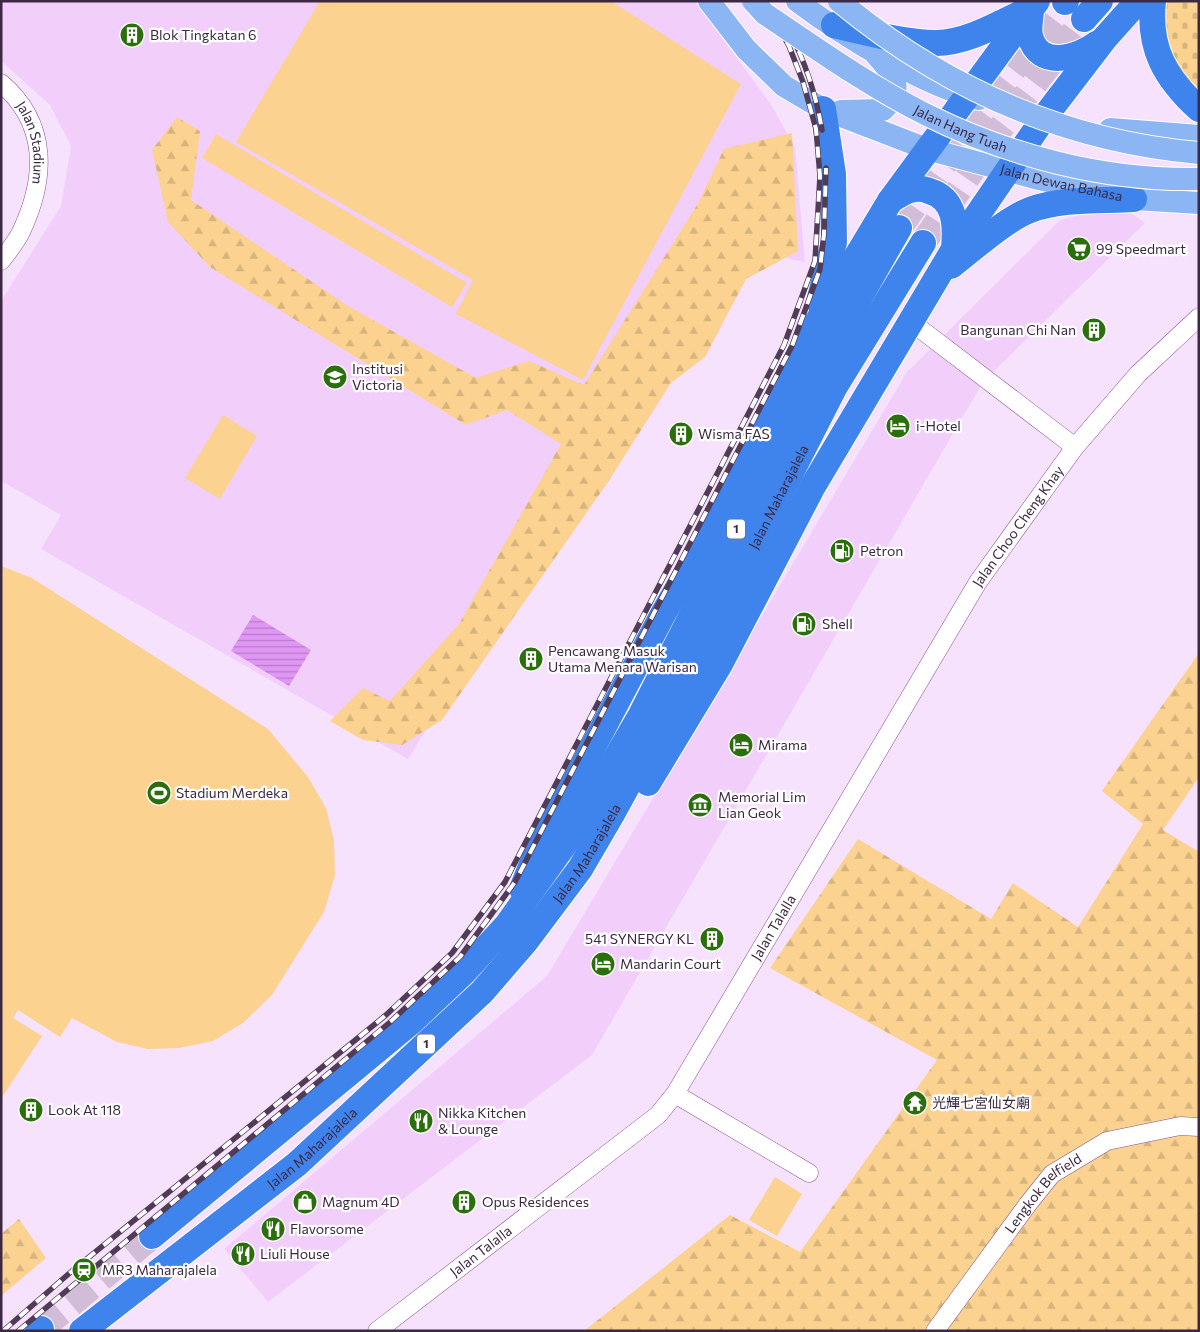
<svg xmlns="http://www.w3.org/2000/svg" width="1200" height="1332" font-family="Commissioner,'Noto Sans SC',sans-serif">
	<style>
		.built { fill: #f2cffb }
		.green { fill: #fbd290 }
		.forest { fill: url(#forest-firs) }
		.cemetery { fill: url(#cemetery-stones) }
		.water { fill: url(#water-rules) }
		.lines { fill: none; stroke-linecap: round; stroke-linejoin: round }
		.highway-tunnel { stroke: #d2bdd8; stroke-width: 26; stroke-dasharray: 26 13; stroke-linecap: butt }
		.minor-casing { stroke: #845491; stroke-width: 19 }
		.major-casing { stroke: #fff; stroke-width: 24 }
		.highway-casing { stroke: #fff; stroke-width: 28 }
		.minor { stroke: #fff; stroke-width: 18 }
		.major { stroke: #8cb5f4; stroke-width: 22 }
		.highway { stroke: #3f84ed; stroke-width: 26 }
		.rail-casing { stroke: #513c57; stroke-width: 5.5 }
		.rail { stroke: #fff; stroke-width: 4; stroke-dasharray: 11; stroke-linecap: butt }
		.major-bridge-casing { stroke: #fff; stroke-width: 24; stroke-linecap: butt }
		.major-bridge { stroke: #8cb5f4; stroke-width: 22 }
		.labels { text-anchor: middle; stroke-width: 4.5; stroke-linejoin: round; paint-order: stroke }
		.shield { fill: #fff; stroke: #77687b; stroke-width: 1 }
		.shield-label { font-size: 12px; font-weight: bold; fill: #3d2843 }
		.poi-label { font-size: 14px; fill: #3d2843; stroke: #fff; text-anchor: start }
		.street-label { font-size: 14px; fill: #3d2843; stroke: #fff }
	</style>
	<defs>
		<pattern id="forest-firs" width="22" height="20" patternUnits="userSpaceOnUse" patternTransform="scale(1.25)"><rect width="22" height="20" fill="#fbd290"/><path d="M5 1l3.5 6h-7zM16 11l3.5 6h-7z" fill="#d8b47d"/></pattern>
		<pattern id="cemetery-stones" width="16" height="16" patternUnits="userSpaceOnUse" patternTransform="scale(1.25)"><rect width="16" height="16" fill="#fbd290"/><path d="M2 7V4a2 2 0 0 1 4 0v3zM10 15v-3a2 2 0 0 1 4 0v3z" fill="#d8b47d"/></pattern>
		<pattern id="water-rules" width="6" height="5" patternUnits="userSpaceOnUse" patternTransform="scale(1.25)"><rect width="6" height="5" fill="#e097f4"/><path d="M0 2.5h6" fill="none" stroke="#b77bc7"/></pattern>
	</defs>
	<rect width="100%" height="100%" fill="#f7e2fd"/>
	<g class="built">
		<polygon points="1,1 695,1 772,106 795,148 805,262 740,249 598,453 408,759 41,549 61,515 1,481 1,301 61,206 71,146 50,105 1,61"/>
		<polygon points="1120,205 1145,223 983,382 592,1055 268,1302 224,1249 547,976 907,372 1060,220"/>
	</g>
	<g class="green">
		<polygon points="320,1 611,1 741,84 583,380 456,314 473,280 236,142"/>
		<polygon points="216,134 467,283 452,307 202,158"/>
		<polygon points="223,415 257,436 220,499 185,478"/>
		<polygon points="1,566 32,578 268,729 308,777 326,808 334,840 335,875 324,912 272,995 243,1023 213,1041 179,1048 148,1049 117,1042 72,1018 60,1037 18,1010 13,1018 42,1036 1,1099"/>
		<polygon points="775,1177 802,1194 777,1236 749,1220"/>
	</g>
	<g class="forest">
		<polygon points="177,117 200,131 191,200 348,306 476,378 529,361 584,385 697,205 724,149 792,133 798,251 746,279 705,357 671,383 608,482 442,720 402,745 363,740 330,721 363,688 390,701 459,624 561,444 507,410 466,425 210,267 168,222 152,150"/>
		<polygon points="1199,653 1199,777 1163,830 1199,852 1199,1331 584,1331 730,1215 800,1252 937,1060 770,968 858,839 991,919 1013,883 1078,927 1143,824 1102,791"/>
		<polygon points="19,1219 46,1258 1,1296 1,1234"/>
	</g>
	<polygon class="cemetery" points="1155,1 1199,1 1199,102 1171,78"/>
	<polygon class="water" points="253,615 311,650 289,686 231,651"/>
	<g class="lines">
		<g class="highway-tunnel">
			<polyline points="899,228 977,117 1065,2"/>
			<polyline points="923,243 1000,129 1084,19"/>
			<polyline points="41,1329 152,1236"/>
		</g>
		<defs>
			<g id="minor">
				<path id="s1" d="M1,83C49,124 46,179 21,232C16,242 8,252 1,261"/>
				<polyline points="910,321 1075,447"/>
				<path id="s2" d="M809,1173L675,1094L978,582L1075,447L1138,374L1199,317"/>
				<path id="s3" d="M377,1331L632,1135L658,1115L675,1094"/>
				<path id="s4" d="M935,1331L1028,1204L1052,1174L1107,1141L1180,1126L1199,1127"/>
			</g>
			<g id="major">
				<path id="s5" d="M709,1L746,49L784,86L823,109L927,149L1039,179L1134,199L1199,203"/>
				<path d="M797,1C842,35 924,86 979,99"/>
				<path d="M841,111L883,110C905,89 895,76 877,56"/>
				<polyline points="1110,129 1199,136"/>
			</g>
			<g id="highway">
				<path d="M1153,1C1148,48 1165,78 1199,109"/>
				<polyline points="1065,2 1066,1"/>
				<path d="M1031,9C1031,17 1028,28 1030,36C1039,70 1078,58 1098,43"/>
				<polyline points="1084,19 1100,1"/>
				<path d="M834,25C864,32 905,43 936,43C968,43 1001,22 1030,9"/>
				<path d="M890,201C896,197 903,192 910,190C917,188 923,188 929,191C956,199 956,225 954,249"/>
				<path d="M951,266C973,249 1006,219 1030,210C1062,198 1101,201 1134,199"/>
				<polyline points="819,302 834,242 833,174 823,109"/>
				<polyline points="648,783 720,664 813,486 954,249 1046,115 1105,38 1138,1"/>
				<polyline points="522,889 534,859 663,614 700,550 807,339 890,201 1037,1"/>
				<polyline points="152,1236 411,1022 464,972 507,925 574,831 641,715 808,388 899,228"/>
				<polyline points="38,1331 41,1329"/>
				<path id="s6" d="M82,1331L297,1164L482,992L526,941L580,869L612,814L686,679L834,388L923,243"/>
			</g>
		</defs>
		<use href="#minor" class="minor-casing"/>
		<use href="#major" class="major-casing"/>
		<use href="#highway" class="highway-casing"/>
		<use href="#minor" class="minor"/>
		<use href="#major" class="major"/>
		<use href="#highway" class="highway"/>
		<defs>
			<g id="rail">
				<path d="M789,31C806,63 816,95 822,130"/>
				<polyline points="3,1331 72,1271 386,1015 452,953 505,882 784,345 815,261 820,176 816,129 803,82 789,46 764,1"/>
				<polyline points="18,1331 389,1023 460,957 515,882 792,346 820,269 824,234 826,168"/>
			</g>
		</defs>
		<use href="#rail" class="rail-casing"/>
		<use href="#rail" class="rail"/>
		<defs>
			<g id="major-bridge">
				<path id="s7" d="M753,1L765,14C817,49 869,86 925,114C1009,156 1105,181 1199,179"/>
				<path d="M839,1C943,87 1063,141 1199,153"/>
			</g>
		</defs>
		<use href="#major-bridge" class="major-bridge-casing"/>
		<use href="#major-bridge" class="major-bridge"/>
	</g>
	<defs>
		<symbol id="building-disc" viewBox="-11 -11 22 22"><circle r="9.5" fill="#2a6f0b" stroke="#fff"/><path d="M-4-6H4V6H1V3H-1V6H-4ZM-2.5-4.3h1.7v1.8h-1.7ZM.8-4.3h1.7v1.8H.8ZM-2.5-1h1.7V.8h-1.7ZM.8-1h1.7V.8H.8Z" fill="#fff"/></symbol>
		<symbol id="supermarket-disc" viewBox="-11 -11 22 22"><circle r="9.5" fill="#2a6f0b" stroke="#fff"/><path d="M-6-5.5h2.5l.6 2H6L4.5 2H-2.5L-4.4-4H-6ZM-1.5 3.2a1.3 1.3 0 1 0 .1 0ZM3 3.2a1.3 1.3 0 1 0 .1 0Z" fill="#fff"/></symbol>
		<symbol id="school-disc" viewBox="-11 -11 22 22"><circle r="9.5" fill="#2a6f0b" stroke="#fff"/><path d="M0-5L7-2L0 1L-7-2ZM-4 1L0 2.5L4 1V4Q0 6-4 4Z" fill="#fff"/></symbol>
		<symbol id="hotel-disc" viewBox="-11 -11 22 22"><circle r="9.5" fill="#2a6f0b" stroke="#fff"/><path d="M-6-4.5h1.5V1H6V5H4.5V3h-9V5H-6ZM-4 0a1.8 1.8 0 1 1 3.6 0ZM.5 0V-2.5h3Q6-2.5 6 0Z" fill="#fff"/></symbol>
		<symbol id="fuel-disc" viewBox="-11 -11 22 22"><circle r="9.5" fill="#2a6f0b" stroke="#fff"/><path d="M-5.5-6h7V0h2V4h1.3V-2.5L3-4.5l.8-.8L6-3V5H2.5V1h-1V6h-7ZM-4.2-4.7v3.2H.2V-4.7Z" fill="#fff"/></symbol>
		<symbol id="stadium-disc" viewBox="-11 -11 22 22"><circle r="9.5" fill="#2a6f0b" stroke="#fff"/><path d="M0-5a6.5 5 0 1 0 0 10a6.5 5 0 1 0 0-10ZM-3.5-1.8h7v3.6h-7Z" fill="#fff"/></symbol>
		<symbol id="museum-disc" viewBox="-11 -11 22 22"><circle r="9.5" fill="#2a6f0b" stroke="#fff"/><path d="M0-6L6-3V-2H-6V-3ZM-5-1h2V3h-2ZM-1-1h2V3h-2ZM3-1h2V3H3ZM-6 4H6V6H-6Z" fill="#fff"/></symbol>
		<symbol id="temple-disc" viewBox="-11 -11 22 22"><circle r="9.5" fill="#2a6f0b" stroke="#fff"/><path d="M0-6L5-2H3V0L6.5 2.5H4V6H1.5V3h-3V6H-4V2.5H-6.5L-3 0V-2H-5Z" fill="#fff"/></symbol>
		<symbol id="restaurant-disc" viewBox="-11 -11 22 22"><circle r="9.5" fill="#2a6f0b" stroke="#fff"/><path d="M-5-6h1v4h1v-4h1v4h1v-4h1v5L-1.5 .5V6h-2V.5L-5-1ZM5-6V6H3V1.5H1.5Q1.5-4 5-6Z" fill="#fff"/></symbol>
		<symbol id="shop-disc" viewBox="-11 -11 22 22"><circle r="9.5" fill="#2a6f0b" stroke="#fff"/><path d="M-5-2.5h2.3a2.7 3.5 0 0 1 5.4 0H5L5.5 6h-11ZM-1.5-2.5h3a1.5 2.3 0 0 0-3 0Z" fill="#fff"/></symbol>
		<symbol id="station-disc" viewBox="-11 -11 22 22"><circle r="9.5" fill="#2a6f0b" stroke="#fff"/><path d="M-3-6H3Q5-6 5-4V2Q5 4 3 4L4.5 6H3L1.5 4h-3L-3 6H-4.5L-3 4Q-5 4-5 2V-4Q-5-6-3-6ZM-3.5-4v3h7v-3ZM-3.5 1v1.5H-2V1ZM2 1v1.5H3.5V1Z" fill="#fff"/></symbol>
	</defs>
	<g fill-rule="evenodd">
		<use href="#building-disc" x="118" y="21" width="28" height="28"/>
		<use href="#supermarket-disc" x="1065" y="235" width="28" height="28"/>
		<use href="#building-disc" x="1080" y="316" width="28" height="28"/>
		<use href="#school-disc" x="321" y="363" width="28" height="28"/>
		<use href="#hotel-disc" x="884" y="412" width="28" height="28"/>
		<use href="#building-disc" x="667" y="420" width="28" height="28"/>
		<use href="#fuel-disc" x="828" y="537" width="28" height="28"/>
		<use href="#fuel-disc" x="790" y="610" width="28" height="28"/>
		<use href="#building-disc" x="517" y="645" width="28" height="28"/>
		<use href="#hotel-disc" x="727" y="731" width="28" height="28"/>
		<use href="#stadium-disc" x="145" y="779" width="28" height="28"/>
		<use href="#museum-disc" x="686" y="791" width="28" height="28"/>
		<use href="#building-disc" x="698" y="925" width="28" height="28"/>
		<use href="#hotel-disc" x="589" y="950" width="28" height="28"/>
		<use href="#temple-disc" x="901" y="1089" width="28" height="28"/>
		<use href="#building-disc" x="17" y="1096" width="28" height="28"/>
		<use href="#restaurant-disc" x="407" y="1107" width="28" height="28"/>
		<use href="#shop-disc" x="291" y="1188" width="28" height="28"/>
		<use href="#building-disc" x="450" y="1188" width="28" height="28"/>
		<use href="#restaurant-disc" x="259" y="1215" width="28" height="28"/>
		<use href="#restaurant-disc" x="229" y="1240" width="28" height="28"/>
		<use href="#station-disc" x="70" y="1256" width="28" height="28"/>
	</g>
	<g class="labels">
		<g class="shield">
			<rect x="727" y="519.5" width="18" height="19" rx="4"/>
			<rect x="417" y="1034.5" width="18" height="19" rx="4"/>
		</g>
		<g class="shield-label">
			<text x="736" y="533">1</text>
			<text x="426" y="1048">1</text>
		</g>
		<g class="poi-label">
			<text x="150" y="40">Blok Tingkatan 6</text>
			<text x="1096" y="254">99 Speedmart</text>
			<text x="1076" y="335" text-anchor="end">Bangunan Chi Nan</text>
			<text x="352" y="374">Institusi<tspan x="352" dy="16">Victoria</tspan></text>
			<text x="916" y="431">i-Hotel</text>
			<text x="698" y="439">Wisma FAS</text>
			<text x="860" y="556">Petron</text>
			<text x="822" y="629">Shell</text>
			<text x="548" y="656">Pencawang Masuk<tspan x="548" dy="16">Utama Menara Warisan</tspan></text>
			<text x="758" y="750">Mirama</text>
			<text x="176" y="798">Stadium Merdeka</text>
			<text x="718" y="802">Memorial Lim<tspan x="718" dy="16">Lian Geok</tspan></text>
			<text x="694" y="944" text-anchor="end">541 SYNERGY KL</text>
			<text x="620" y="969">Mandarin Court</text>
			<text x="932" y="1108">光輝七宮仙女廟</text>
			<text x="48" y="1115">Look At 118</text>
			<text x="438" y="1118">Nikka Kitchen<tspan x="438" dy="16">&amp; Lounge</tspan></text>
			<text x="322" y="1207">Magnum 4D</text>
			<text x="482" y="1207">Opus Residences</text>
			<text x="290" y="1234">Flavorsome</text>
			<text x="260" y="1259">Liuli House</text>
			<text x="102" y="1275">MR3 Maharajalela</text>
		</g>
		<g class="street-label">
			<text dy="5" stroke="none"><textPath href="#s7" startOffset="245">Jalan Hang Tuah</textPath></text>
			<text dy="5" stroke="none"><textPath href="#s1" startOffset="70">Jalan Stadium</textPath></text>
			<text dy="5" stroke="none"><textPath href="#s5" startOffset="409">Jalan Dewan Bahasa</textPath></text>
			<text dy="5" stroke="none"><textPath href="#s6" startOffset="1104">Jalan Maharajalela</textPath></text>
			<text dy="5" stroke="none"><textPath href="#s2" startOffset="819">Jalan Choo Cheng Khay</textPath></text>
			<text dy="5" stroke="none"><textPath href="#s6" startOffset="699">Jalan Maharajalela</textPath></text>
			<text dy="5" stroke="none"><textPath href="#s2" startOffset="349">Jalan Talalla</textPath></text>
			<text dy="5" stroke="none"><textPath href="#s6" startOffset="294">Jalan Maharajalela</textPath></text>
			<text dy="5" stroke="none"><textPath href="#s4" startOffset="176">Lengkok Belfield</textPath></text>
			<text dy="5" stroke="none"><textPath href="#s3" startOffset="131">Jalan Talalla</textPath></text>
		</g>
	</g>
	<rect width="1200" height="1332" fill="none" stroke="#3d2843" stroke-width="5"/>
</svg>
